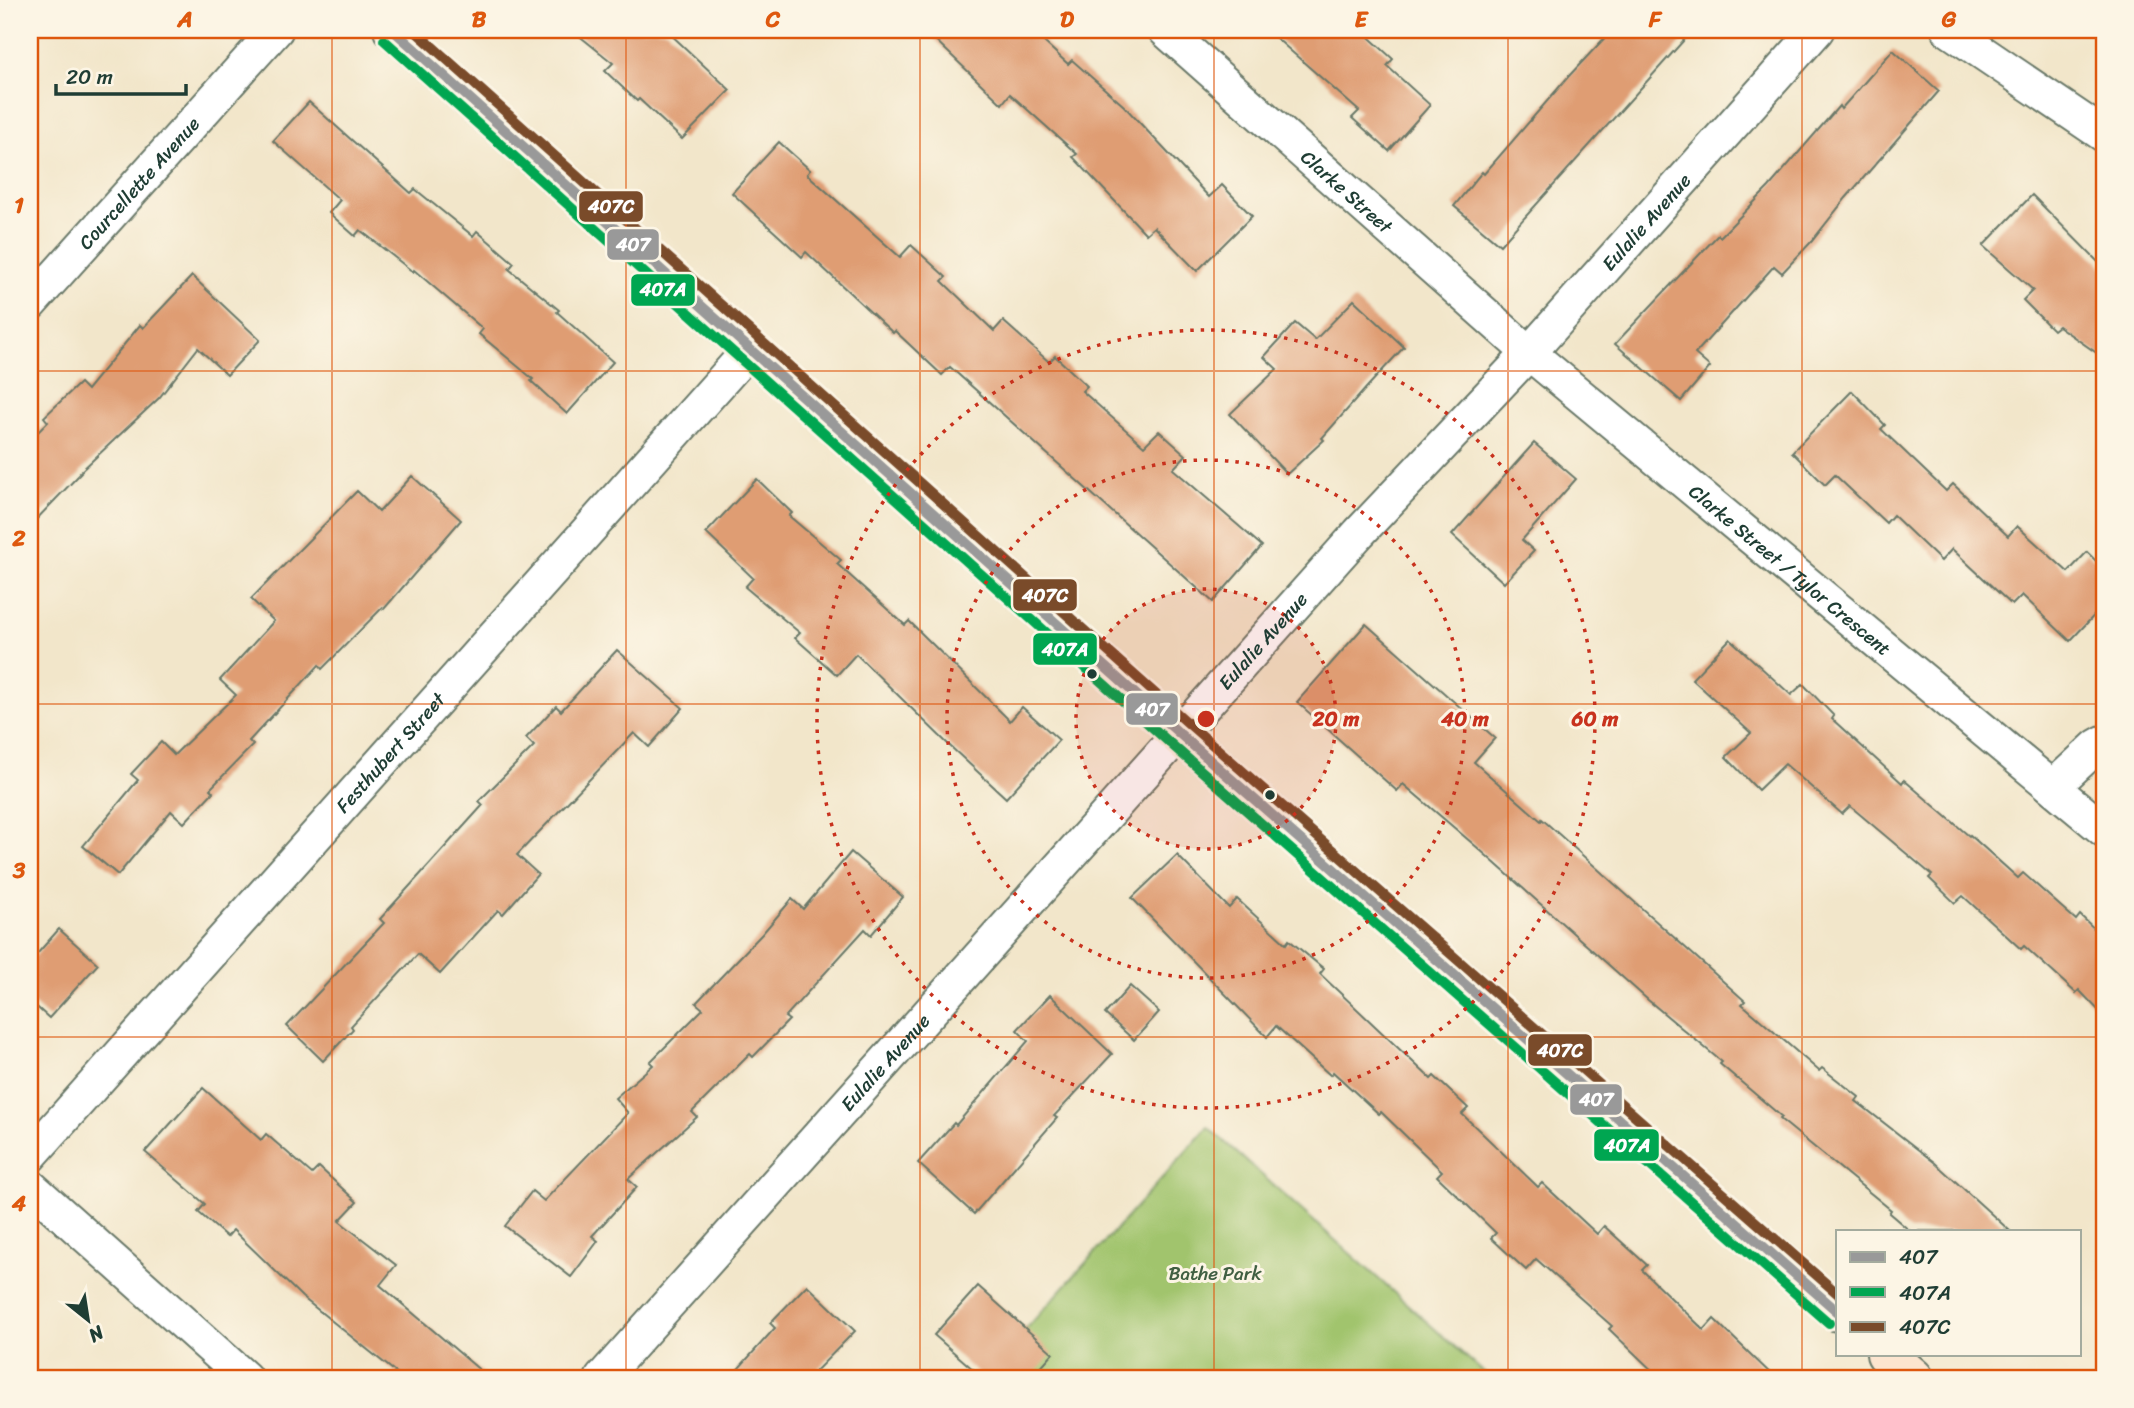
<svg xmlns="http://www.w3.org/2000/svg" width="2134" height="1408" font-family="Sriracha,sans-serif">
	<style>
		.green { fill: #a1c46d; stroke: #608050; stroke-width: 2 }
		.building { fill: #df9d73 }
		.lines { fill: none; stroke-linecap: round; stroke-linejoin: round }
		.minor-casing { stroke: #697868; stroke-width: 37 }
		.secondary-casing { stroke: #697868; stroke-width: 42 }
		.path { stroke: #697868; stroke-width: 4.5; stroke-dasharray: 5 5; stroke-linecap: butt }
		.minor { stroke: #fff; stroke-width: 33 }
		.secondary { stroke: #fce5cf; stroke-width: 38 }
		.bus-1-casing { stroke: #fcf5e5; stroke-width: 16 }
		.bus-2-casing { stroke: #fcf5e5; stroke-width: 16 }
		.bus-3-casing { stroke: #fcf5e5; stroke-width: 16 }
		.bus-1 { stroke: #999; stroke-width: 10 }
		.bus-2 { stroke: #00a651; stroke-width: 10 }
		.bus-3 { stroke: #7a4b2a; stroke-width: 10 }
		.grid { fill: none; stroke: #de580e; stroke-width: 2; stroke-opacity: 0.55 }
		.ring { fill: none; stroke: #c8321e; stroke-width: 3.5; stroke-dasharray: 3.5 7 }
		.bus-dot { fill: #1f3d34; stroke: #fcf5e5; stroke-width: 2.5 }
		.labels { text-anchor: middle; stroke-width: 6; stroke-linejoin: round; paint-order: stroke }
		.street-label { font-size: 19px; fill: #1f3d34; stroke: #fcf5e5 }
		.park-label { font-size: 19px; fill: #405f42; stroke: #fcf5e5 }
		.centre { fill: #c8321e; stroke: #fcf5e5; stroke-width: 3.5 }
		.ring-label { font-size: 21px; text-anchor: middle; font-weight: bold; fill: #c8321e; stroke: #fcf5e5; stroke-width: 6; stroke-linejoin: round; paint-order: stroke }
		.line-badge { stroke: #fcf5e5; stroke-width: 2.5 }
		.badge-label { font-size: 19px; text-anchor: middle; font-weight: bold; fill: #fff }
		.neatline { fill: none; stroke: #de580e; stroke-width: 2.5 }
		.grid-label { font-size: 23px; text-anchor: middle; font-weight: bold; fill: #de580e }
	</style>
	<rect width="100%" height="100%" fill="#fcf5e5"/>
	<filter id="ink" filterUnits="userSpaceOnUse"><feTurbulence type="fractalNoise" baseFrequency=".0143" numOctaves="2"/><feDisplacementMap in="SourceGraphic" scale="14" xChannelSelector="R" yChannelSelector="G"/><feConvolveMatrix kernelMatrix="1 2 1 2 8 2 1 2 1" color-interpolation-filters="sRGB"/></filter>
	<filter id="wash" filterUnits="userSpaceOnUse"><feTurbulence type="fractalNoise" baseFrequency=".00686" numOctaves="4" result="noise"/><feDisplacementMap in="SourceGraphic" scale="28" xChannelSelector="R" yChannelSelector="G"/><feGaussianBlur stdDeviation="1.57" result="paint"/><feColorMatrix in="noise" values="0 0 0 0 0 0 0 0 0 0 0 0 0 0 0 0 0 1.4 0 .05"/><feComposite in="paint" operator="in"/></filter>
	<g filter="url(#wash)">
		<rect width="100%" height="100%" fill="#f2e6ca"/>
		<polygon class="green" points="1208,1127 1490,1378 982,1378"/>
		<g id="blocks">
			<g class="building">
				<polygon points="572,30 666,30 730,90 682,139 639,99 637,101 605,71 613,63"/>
				<polygon points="925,30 1031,30 1068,64 1072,60 1124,106 1209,197 1222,185 1252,216 1197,271 1154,227 1146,234 1073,157 1077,154 1010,94 1002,104"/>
				<polygon points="1267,30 1361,30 1393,59 1387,66 1430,105 1389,151 1352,118 1359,111"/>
				<polygon points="1612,30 1693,30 1500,245 1454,206 1482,172 1484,174 1568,77"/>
				<polygon points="1893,50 1939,91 1846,198 1812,241 1782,273 1774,266 1695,354 1710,367 1681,401 1615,344 1718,235 1720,237 1769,187 1839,106 1841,109"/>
				<polygon points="309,102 411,193 415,189 473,236 477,231 514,263 509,269 559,310 557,312 613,362 567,414 531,381 533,379 479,334 483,329 414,270 413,272 360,230 355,236 329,213 340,200 273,141"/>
				<polygon points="779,142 810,170 807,174 900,257 911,245 946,277 942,281 994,331 1003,321 1049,362 1055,356 1087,386 1082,391 1144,446 1159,431 1186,455 1173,469 1262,546 1213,602 950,367 942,375 895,331 893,333 806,252 802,257 732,193"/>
				<polygon points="2032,195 2104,268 2104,358 2058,326 2053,330 2023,300 2033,290 1983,246"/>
				<polygon points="192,276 260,340 227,375 198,348 159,398 80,472 81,473 30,526 30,440 48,422 44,417 80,383 87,390 140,325 143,328"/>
				<polygon points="1354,300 1404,347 1368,386 1322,438 1324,440 1287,474 1230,414 1277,369 1264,357 1295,323 1315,340"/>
				<polygon points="1852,391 1885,425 1881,429 1946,491 1953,484 2008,536 2017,526 2068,572 2087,552 2104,569 2104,605 2070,641 2022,595 2012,605 1952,549 1941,561 1893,515 1886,523 1835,475 1825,485 1792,452"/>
				<polygon points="1534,443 1576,479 1522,540 1534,551 1504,583 1452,535"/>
				<polygon points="412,476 461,520 384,609 382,608 322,669 319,665 249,741 253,745 210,789 213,792 184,823 171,811 118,875 83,846 138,780 131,774 161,742 174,755 236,695 220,680 274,621 251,599 357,491 379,512"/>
				<polygon points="757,479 792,513 789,516 841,560 837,564 905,625 909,621 1010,721 1022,707 1059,740 1006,798 951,747 856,654 837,675 795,638 800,633 745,587 753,578 706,533"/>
				<polygon points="1366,624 1495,738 1474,762 1541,821 1542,819 1745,1001 1742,1004 1819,1071 1822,1068 1859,1097 1856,1101 1934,1162 2010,1231 1910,1231 1889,1213 1891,1210 1780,1119 1782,1117 1720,1064 1722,1062 1648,1000 1479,849 1403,784 1397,791 1297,702"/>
				<polygon points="1730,639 1791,695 1803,684 1834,716 1832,719 1902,783 1904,780 1969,836 1970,835 2018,878 2023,873 2076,920 2080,915 2104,938 2104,1016 2079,990 2076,993 2024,946 2021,949 1963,896 1955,903 1929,878 1932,875 1850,806 1842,814 1785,764 1758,790 1726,757 1751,733 1692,679"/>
				<polygon points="617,650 683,708 649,747 634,733 517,855 538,874 503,914 498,910 440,974 418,954 351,1026 353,1029 323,1061 287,1026 384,923 380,919 483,805 479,801 534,746 526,738 556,706 561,711"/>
				<polygon points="851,852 903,897 871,935 865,929 785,1017 789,1020 753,1057 750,1054 692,1112 697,1117 628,1179 637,1187 592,1236 598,1241 571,1277 505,1226 532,1191 544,1201 628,1113 615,1098 653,1065 650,1062 703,1009 696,1003 762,934 792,899 803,909"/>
				<polygon points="1177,855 1229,908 1237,899 1286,944 1289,940 1324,969 1320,974 1431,1079 1434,1076 1468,1108 1462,1114 1538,1187 1542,1183 1597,1234 1604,1226 1647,1265 1642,1270 1704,1330 1714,1319 1775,1378 1660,1378 1609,1329 1612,1326 1536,1259 1526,1270 1491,1238 1496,1233 1437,1176 1442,1171 1381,1112 1379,1114 1333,1072 1330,1075 1276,1026 1267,1037 1132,898"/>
				<polygon points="59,929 98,964 49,1018 30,1001 30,962"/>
				<polygon points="1130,986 1159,1012 1134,1040 1105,1014"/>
				<polygon points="1050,995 1112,1054 1054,1116 1057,1118 974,1214 918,1163 954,1123 956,1125 1028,1041 1017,1030"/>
				<polygon points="203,1088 261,1140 266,1134 312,1174 319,1167 357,1202 339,1221 396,1265 380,1285 489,1378 403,1378 302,1297 233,1230 227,1237 198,1212 205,1204 145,1152"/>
				<polygon points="807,1285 855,1331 809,1378 730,1378 775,1328 770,1323"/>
				<polygon points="978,1286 1053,1353 1031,1378 983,1378 934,1335"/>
			</g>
		</g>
	</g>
	<g filter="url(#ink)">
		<use href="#blocks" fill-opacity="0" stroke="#697868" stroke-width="2"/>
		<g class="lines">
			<defs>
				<g id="minor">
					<path id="s1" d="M1165,30L1529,353L2104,830"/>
					<polyline points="1949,30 2104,135"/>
					<path id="s2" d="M30,304L276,30"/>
					<polyline points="2053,787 2097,746 2104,742"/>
					<path id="s3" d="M30,1156L751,348"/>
					<polyline points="30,1186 245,1378"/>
					<path id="s4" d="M602,1378L1359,533L1529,353L1817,30"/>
				</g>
				<g id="secondary">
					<polyline points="393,30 1180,734 1838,1312"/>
					<polyline points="1886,1354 1914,1378"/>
				</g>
			</defs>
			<use href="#minor" class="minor-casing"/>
			<use href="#secondary" class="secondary-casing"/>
			<polyline class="path" points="968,1375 971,1378"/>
			<use href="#minor" class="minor"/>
			<use href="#secondary" class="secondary"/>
			<defs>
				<polyline id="bus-1" points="393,30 1180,734 1838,1312"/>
				<polyline id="bus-2" points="384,40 1171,744 1829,1323"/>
				<polyline id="bus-3" points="414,30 1189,724 1838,1294"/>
			</defs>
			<use href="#bus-1" class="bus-1-casing"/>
			<use href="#bus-2" class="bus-2-casing"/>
			<use href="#bus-3" class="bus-3-casing"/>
			<use href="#bus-1" class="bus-1"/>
			<use href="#bus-2" class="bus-2"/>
			<use href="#bus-3" class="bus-3"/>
		</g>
	</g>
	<path class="grid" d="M332,30V1378M626,30V1378M920,30V1378M1214,30V1378M1508,30V1378M1802,30V1378M30,371H2104M30,704H2104M30,1037H2104"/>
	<circle cx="1206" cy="719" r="130" fill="#c8321e" fill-opacity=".12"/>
	<g class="ring">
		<circle cx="1206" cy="719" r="130"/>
		<circle cx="1206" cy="719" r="259"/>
		<circle cx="1206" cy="719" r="389"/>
	</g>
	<g class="bus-dot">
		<circle cx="1092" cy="674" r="6"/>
		<circle cx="1270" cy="795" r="6"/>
	</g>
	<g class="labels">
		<g class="street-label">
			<text dy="7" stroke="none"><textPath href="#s2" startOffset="163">Courcellette Avenue</textPath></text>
			<text dy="7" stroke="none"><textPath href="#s1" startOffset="243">Clarke Street</textPath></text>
			<text dy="7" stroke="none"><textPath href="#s4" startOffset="1558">Eulalie Avenue</textPath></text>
			<text dy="7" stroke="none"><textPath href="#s1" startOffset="826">Clarke Street / Tylor Crescent</textPath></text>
			<text dy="7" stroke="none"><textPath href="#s4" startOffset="990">Eulalie Avenue</textPath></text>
			<text dy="7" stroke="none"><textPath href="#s3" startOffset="541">Festhubert Street</textPath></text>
			<text dy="7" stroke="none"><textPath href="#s4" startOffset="424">Eulalie Avenue</textPath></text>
		</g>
		<g class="park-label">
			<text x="1215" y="1280">Bathe Park</text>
		</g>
	</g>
	<circle cx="1206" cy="719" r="10" class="centre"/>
	<g class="ring-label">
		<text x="1336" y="726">20 m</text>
		<text x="1465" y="726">40 m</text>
		<text x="1595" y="726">60 m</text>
	</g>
	<g class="line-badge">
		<rect x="578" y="190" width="66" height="33" rx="7" fill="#7a4b2a"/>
		<rect x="606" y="228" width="54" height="33" rx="7" fill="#999"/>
		<rect x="630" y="273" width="66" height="34" rx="7" fill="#00a651"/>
		<rect x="1012" y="578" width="66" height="34" rx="7" fill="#7a4b2a"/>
		<rect x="1032" y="632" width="66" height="34" rx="7" fill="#00a651"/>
		<rect x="1125" y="692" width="54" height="34" rx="7" fill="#999"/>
		<rect x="1527" y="1033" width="66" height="34" rx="7" fill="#7a4b2a"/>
		<rect x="1569" y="1083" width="54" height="33" rx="7" fill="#999"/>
		<rect x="1593" y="1128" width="67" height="34" rx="7" fill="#00a651"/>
	</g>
	<g class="badge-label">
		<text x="611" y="213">407C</text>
		<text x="633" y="251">407</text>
		<text x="663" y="296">407A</text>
		<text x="1045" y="602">407C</text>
		<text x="1065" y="656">407A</text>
		<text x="1152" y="716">407</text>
		<text x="1560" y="1057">407C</text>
		<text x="1596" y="1106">407</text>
		<text x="1627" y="1152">407A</text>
	</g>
	<rect width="2134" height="1408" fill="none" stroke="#fcf5e5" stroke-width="77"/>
	<rect x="1836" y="1230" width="245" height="126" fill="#fcf5e5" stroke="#a4ab9e" stroke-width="2"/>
	<rect x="1850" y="1252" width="35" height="10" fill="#999999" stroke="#a4ab9e" stroke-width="2"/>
	<text x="1899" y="1264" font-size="21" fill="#1f3d34">407</text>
	<rect x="1850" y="1287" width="35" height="10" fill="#00a651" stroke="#a4ab9e" stroke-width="2"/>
	<text x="1899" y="1300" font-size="21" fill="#1f3d34">407A</text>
	<rect x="1850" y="1322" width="35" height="10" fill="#7a4b2a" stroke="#a4ab9e" stroke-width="2"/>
	<text x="1899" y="1334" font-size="21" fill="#1f3d34">407C</text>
	<g transform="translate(88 1320) rotate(150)" stroke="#fcf5e5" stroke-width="5" paint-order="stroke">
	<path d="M0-5L12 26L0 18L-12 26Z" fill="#1f3d34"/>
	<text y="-10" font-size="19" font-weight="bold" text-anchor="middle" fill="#1f3d34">N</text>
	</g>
	<path d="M56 84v10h130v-10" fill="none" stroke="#1f3d34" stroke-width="3.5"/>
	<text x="66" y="84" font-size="21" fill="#1f3d34" stroke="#fcf5e5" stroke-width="5" paint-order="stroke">20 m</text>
	<rect x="38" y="38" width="2058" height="1332" class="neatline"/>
	<g class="grid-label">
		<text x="185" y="27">A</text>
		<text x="479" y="27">B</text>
		<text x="773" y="27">C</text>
		<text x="1067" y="27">D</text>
		<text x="1361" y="27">E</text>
		<text x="1655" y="27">F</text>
		<text x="1949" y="27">G</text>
		<text x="19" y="213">1</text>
		<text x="19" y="546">2</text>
		<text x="19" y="878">3</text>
		<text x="19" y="1211">4</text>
	</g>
</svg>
